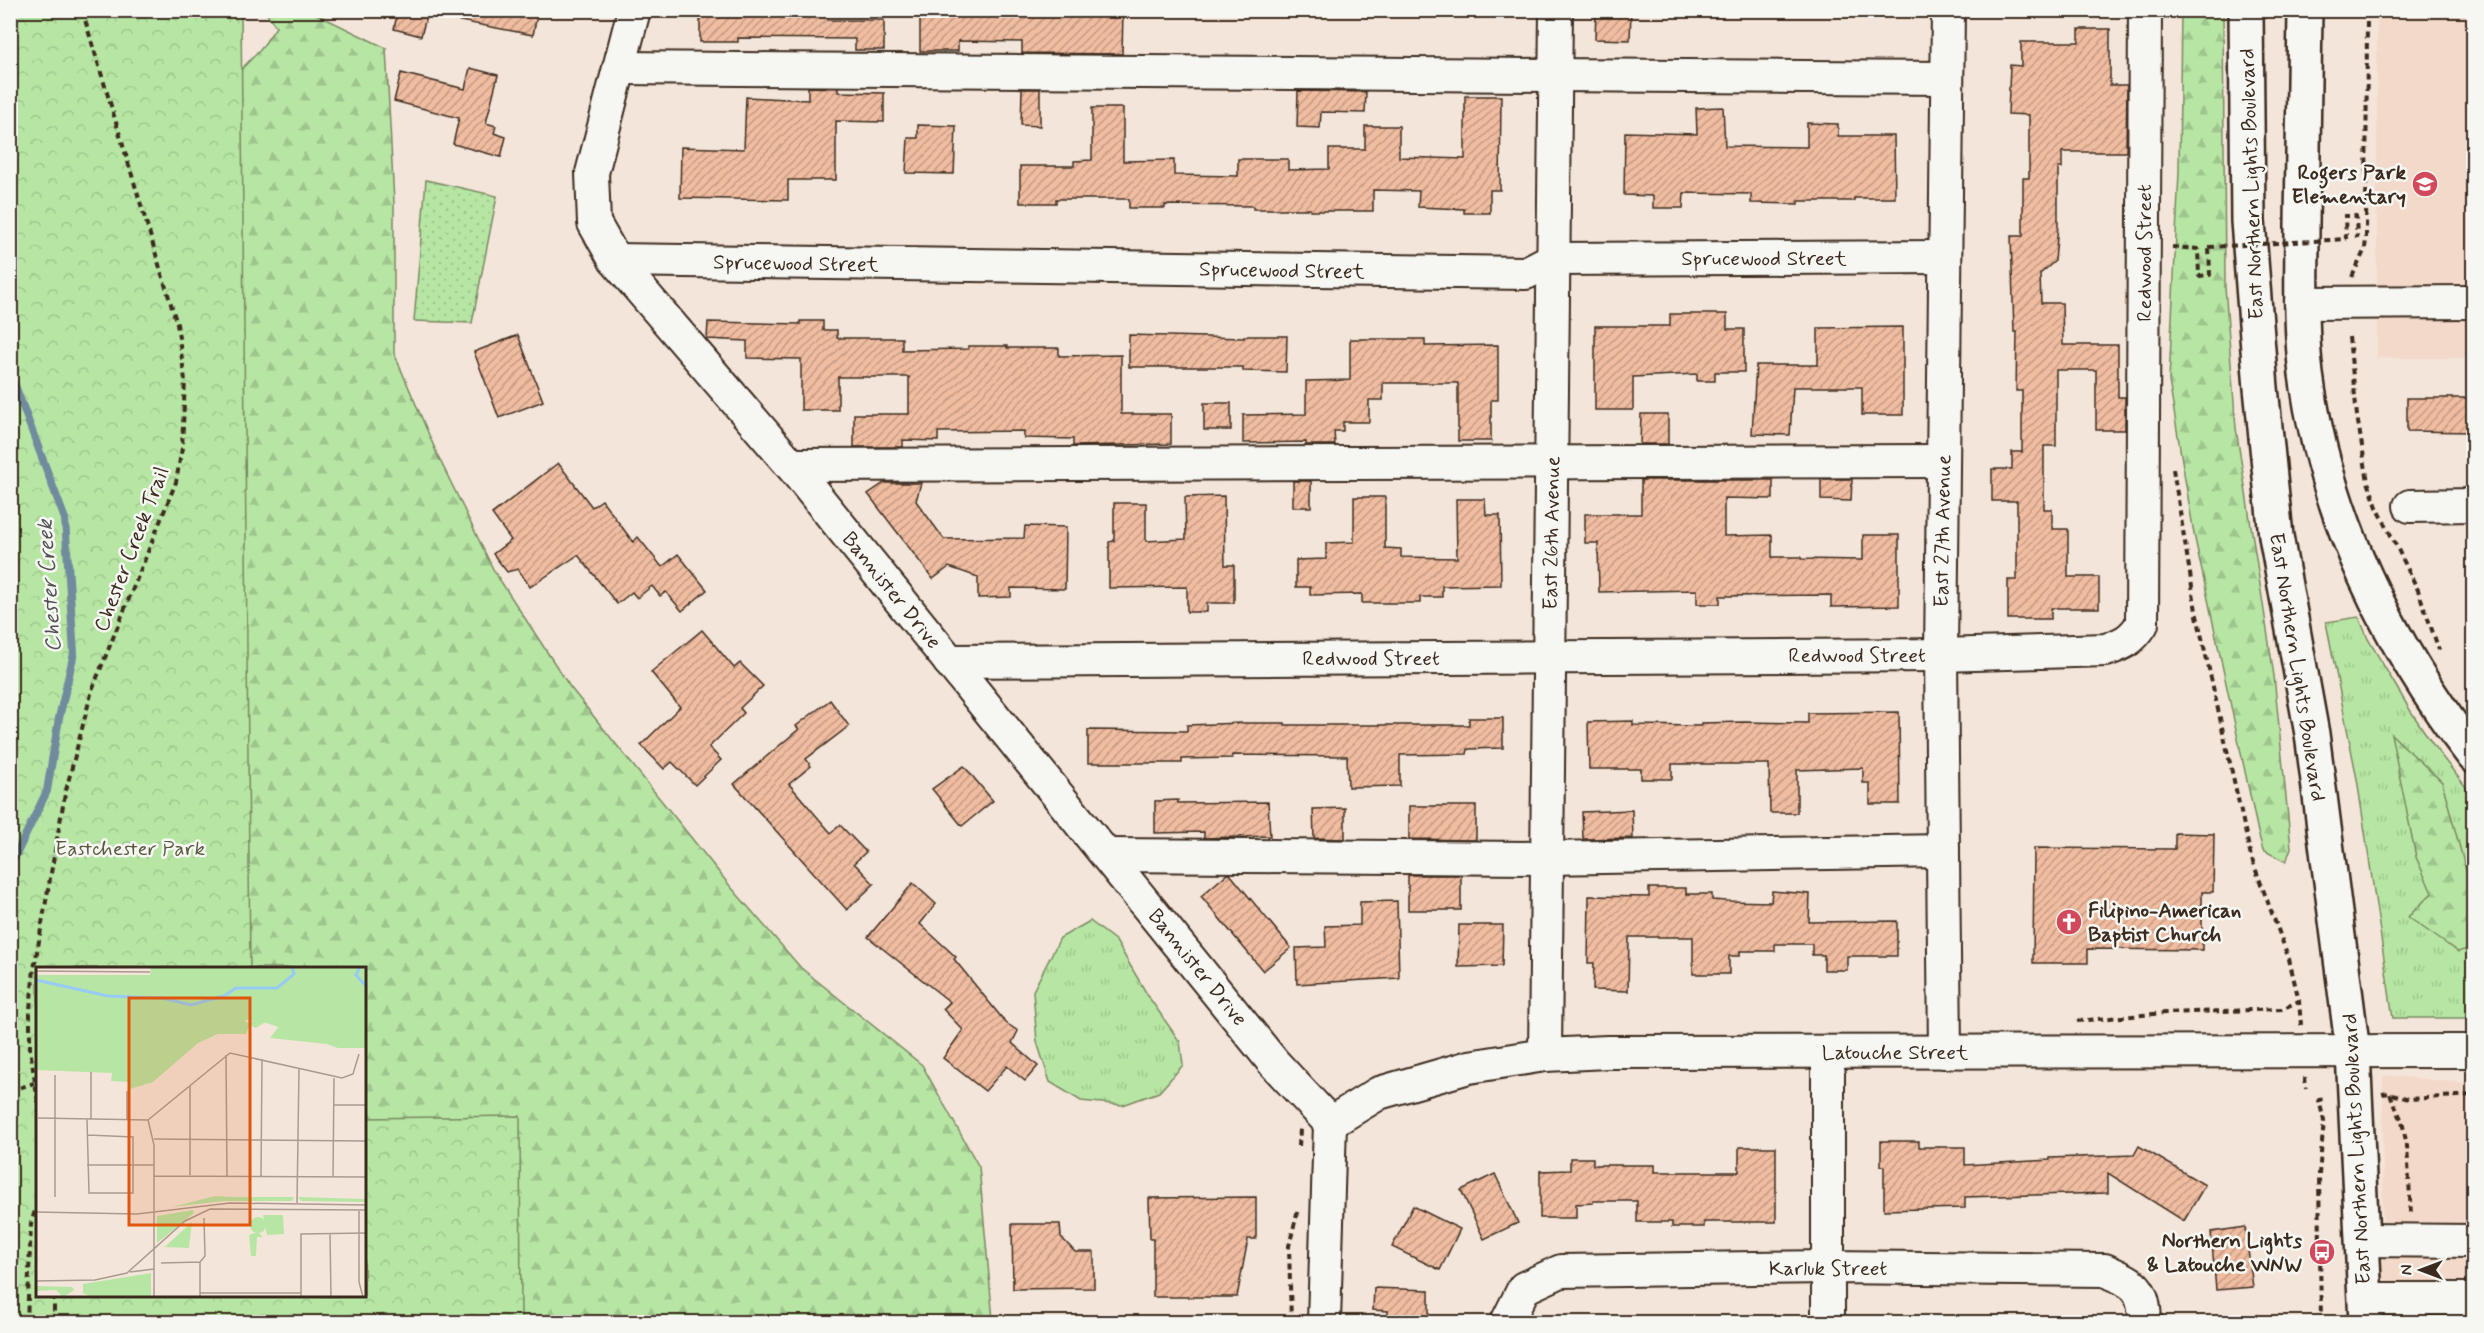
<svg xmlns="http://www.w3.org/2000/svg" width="2484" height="1333" font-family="Mynerve,sans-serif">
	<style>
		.built { fill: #f3d9c9 }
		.grass { fill: url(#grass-tufts); stroke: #798861; stroke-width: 1.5 }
		.forest { fill: url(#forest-firs); stroke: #798861; stroke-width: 1.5 }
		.park { fill: url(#park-crowns); stroke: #798861; stroke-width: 1.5 }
		.garden { fill: url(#garden-dots); stroke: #798861; stroke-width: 1.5 }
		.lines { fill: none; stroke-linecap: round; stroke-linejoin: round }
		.stream { stroke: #718b9e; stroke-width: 8 }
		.building { fill: url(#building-hatch); stroke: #3b2a1e; stroke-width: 1.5 }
		.minor-casing { stroke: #3b2a1e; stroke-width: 36 }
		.major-casing { stroke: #3b2a1e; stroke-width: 38 }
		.path { stroke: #3b2a1e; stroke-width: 4; stroke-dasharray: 6 4.5; stroke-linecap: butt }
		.minor { stroke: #f6f6f2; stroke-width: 32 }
		.major { stroke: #f6f6f2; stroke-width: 33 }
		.path-bridge { stroke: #3b2a1e; stroke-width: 4; stroke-dasharray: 6 4.5; stroke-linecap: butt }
		.labels { text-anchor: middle; stroke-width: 5; stroke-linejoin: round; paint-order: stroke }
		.poi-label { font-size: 21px; font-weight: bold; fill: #3b2a1e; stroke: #f6f6f2; text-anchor: end }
		.street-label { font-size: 21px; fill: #3b2a1e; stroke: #f6f6f2 }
		.park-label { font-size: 21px; fill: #5a5940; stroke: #f6f6f2 }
		.water-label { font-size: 22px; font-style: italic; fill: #525254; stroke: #f6f6f2 }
		.inset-river { fill: none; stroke: #95cbf4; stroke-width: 3 }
		.inset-road { fill: none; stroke: #aa9a8f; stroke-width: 1.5 }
		.view { fill: #df570d; fill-opacity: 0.15; stroke: #df570d; stroke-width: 3 }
		.inset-edge { fill: none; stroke: #3b2a1e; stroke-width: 3 }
	</style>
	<defs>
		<pattern id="grass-tufts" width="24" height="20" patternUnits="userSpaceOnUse" patternTransform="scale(1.5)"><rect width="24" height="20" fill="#b7e6a4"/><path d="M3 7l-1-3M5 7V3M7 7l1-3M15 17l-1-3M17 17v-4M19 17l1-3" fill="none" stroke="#9ec58d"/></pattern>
		<pattern id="forest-firs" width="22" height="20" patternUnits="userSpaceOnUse" patternTransform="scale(1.5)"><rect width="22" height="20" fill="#b7e6a4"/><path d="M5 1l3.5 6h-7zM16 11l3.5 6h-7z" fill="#9ec58d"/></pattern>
		<pattern id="park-crowns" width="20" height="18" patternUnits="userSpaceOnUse" patternTransform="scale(1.5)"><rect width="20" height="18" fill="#b7e6a4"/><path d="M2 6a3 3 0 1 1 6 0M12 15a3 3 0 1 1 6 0" fill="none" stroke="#9ec58d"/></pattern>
		<pattern id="garden-dots" width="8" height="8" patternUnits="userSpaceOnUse" patternTransform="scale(1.5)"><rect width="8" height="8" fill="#b7e6a4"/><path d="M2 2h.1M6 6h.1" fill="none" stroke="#9ec58d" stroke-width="1.8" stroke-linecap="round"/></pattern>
		<pattern id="building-hatch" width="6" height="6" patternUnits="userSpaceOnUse" patternTransform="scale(1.5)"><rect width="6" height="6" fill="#f0bda1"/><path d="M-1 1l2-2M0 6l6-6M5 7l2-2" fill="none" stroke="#c49a83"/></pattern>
	</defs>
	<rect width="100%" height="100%" fill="#f4e5da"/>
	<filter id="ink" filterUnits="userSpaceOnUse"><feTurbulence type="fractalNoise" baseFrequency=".0167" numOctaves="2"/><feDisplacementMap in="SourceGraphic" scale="12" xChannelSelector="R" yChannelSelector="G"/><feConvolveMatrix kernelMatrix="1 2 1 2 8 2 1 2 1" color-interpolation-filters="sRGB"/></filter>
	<g filter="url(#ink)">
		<g class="built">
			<rect x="2377" y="11" width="96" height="347"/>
			<polygon points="2383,1075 2473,1084 2473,1322 2382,1322"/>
		</g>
		<g class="grass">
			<polygon points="2359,617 2368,639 2410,710 2436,749 2473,796 2473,1018 2393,1018 2357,779 2326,622"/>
			<polygon points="1090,921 1116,941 1148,996 1180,1042 1183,1065 1159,1092 1123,1105 1081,1101 1050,1082 1037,1042 1033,991 1060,938"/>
		</g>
		<g class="forest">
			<polygon points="265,11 310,11 386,48 394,203 394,353 438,456 494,571 570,687 730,886 801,968 922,1065 979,1167 993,1320 984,1322 71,1322 364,1296 364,968 58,968 157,155 261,49 276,27"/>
			<polygon points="2181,11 2223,11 2225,287 2236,428 2274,676 2291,848 2286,862 2263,850 2258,832 2194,534 2169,381 2179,172"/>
			<polygon points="2391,734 2442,782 2473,896 2473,947 2458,952 2408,917 2432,893 2416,857"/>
		</g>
		<polygon class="park" points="10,11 241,11 250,968 38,968 38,1296 364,1296 365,1118 520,1116 521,1322 11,1322"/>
		<polygon class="garden" points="426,180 497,196 472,323 414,321"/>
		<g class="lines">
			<polyline class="stream" points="10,372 65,519 74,653 59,718 47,791 10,867"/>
		</g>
		<g class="building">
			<polygon points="398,10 428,10 421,36 394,29"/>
			<polygon points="456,10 538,10 533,35 455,20"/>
			<polygon points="711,10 828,10 828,20 884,20 884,50 855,50 855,39 738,38 738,42 700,42 700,16 711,16"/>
			<polygon points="920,10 1008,10 1008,14 1123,12 1122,54 1022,53 1022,42 958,41 958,51 920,51"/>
			<polygon points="1596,10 1631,10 1630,40 1595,39"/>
			<polygon points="2079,29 2110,29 2110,85 2127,85 2126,152 2062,152 2062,168 2058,168 2058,225 2055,261 2040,274 2041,303 2062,303 2063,345 2118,345 2118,397 2125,397 2125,430 2096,430 2096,370 2056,370 2056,446 2044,446 2044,509 2052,509 2052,529 2068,529 2068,577 2099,577 2099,608 2051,608 2051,619 2008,619 2008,580 2017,580 2017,501 1992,501 1992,469 2012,469 2012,452 2022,452 2022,391 2016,391 2017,332 2014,332 2011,236 2023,236 2023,178 2029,178 2029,115 2008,114 2010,65 2021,66 2021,42 2079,42"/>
			<polygon points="470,68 498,75 486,123 496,126 494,133 506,137 501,157 453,144 459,118 394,101 401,73 465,89"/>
			<polygon points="808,87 838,88 838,92 884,93 884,122 836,121 836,180 788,180 788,200 680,198 681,147 744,149 746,97 808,100"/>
			<polygon points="1022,89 1040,89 1040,126 1021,125"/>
			<polygon points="1298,91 1366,92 1365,113 1321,112 1320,128 1297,127"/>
			<polygon points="1465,96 1501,96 1500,190 1490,190 1490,213 1464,213 1464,209 1418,207 1419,191 1373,190 1373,211 1310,211 1310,209 1253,209 1253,206 1165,205 1165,208 1129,208 1129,199 1056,199 1056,203 1020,203 1020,166 1074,166 1074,161 1092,160 1092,108 1123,108 1123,161 1174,160 1174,175 1238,176 1238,159 1288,159 1288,170 1329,169 1329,149 1365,149 1365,126 1399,126 1399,157 1465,159"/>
			<polygon points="1723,107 1725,146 1807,147 1807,123 1838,124 1838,136 1894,136 1895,198 1854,198 1854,201 1798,201 1798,204 1751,203 1751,194 1684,193 1683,208 1653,208 1653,196 1624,195 1625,132 1697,134 1696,108"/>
			<polygon points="918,125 956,126 954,174 906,173 908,138 918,138"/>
			<polygon points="1670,314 1727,314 1727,329 1744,329 1744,372 1715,372 1715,381 1697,381 1697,374 1633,377 1633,410 1595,410 1595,326 1670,326"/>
			<polygon points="800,321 823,321 823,330 837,330 837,338 902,338 902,350 968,349 968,346 1007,346 1007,348 1059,348 1059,356 1121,355 1121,414 1171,414 1171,444 1073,446 1073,439 1024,438 1024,431 938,432 938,441 903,440 903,447 854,447 854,414 909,414 909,377 838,377 838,410 801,410 801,359 747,358 747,341 707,339 708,322 800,324"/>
			<polygon points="1903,327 1903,415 1862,415 1862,387 1793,387 1790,435 1752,434 1756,365 1818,365 1818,328"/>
			<polygon points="518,335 543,401 499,418 474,352"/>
			<polygon points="1129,335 1244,338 1244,336 1287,336 1286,372 1243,371 1243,367 1129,367"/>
			<polygon points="1350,339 1425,339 1425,346 1498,345 1498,400 1491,400 1491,441 1458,441 1458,383 1383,383 1383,400 1369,400 1369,422 1343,422 1343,431 1334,431 1335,445 1306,445 1306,442 1243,443 1243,415 1306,414 1306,381 1350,380"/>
			<polygon points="2407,398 2473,398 2473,432 2407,431"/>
			<rect x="1204" y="403" width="27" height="27"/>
			<polygon points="1641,414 1668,414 1668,444 1640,444"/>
			<polygon points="558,463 592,507 602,500 633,542 638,537 662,567 678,554 707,590 682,611 666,592 660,596 652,586 637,598 632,592 617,604 578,555 530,587 518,569 507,572 493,554 511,540 492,514"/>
			<polygon points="1821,479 1852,479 1851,501 1821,500"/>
			<polygon points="1641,480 1773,480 1773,499 1724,498 1724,536 1772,535 1772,557 1801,557 1801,559 1863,560 1863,535 1899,535 1899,606 1831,607 1831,595 1720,596 1720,604 1697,604 1697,590 1599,592 1598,543 1585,543 1585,514 1641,514"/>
			<rect x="1293" y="481" width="18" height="26"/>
			<polygon points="884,483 921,483 916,501 944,539 1024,538 1025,526 1066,527 1065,589 1011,588 1011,597 978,598 978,577 949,567 933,579 868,494"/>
			<polygon points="1224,496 1225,565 1234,565 1234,603 1207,603 1207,612 1187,612 1187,587 1109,588 1109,542 1114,541 1114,503 1146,503 1146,541 1186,539 1185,497"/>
			<polygon points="1354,497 1385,497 1385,548 1401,549 1401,557 1457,558 1456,499 1485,499 1486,515 1500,515 1501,585 1442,586 1442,597 1420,597 1420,603 1362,603 1362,594 1310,595 1310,587 1296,587 1296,560 1326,559 1326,543 1354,542"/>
			<polygon points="702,630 734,668 740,663 763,686 740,708 744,713 709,747 721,760 695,785 672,762 664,769 641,745 680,707 651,672"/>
			<polygon points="830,700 849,726 806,759 811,766 789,784 831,833 840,825 866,852 854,863 874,884 847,910 734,784 799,729 796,726"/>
			<polygon points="1899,712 1900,804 1870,804 1870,783 1863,783 1863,768 1797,770 1797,813 1770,813 1769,764 1672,764 1672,779 1641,779 1641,769 1589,769 1588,722 1633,721 1633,725 1701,726 1701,723 1744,722 1808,723 1808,713"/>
			<polygon points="1469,718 1503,718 1503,748 1468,749 1467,754 1400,755 1400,786 1348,787 1347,756 1232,755 1232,758 1182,759 1182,763 1088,763 1088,730 1187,731 1187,725 1243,723 1285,723 1285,725 1469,725"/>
			<polygon points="964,766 993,801 962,826 932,789"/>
			<polygon points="1178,800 1178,803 1268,802 1270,836 1204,838 1204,832 1155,833 1155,801"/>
			<polygon points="1409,806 1476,806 1476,840 1409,839"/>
			<polygon points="1345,808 1345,839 1314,838 1313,809"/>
			<polygon points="1632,810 1633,838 1583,839 1582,812"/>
			<polygon points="2175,833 2214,834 2213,892 2202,892 2202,950 2088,949 2088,963 2033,963 2034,848 2175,849"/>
			<polygon points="1227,874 1230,874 1291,948 1263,971 1201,896"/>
			<rect x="1408" y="875" width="53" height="35"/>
			<polygon points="913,883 936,904 920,924 956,957 954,959 1006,1023 1018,1031 1012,1043 1038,1066 1025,1081 1007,1066 985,1091 943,1058 963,1030 943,1009 950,1002 868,937"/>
			<polygon points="1649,888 1686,888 1686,894 1712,894 1712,900 1726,901 1771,902 1772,891 1810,894 1809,922 1897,921 1897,956 1847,956 1847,970 1824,970 1824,955 1812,955 1812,944 1775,944 1775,951 1740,951 1740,956 1729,956 1729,974 1693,974 1693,937 1629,937 1628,991 1593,990 1594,963 1588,963 1589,896 1649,897"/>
			<polygon points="1397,901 1399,978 1297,984 1296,948 1326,947 1325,926 1360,925 1360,902"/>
			<polygon points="1459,925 1503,925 1502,966 1458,967"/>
			<polygon points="1881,1141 1919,1141 1919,1147 1965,1147 1965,1165 2050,1160 2050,1158 2134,1155 2139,1146 2205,1185 2184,1221 2108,1173 2108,1193 1965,1197 1965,1208 1884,1210 1884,1166 1881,1166"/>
			<polygon points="1739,1147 1776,1147 1776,1222 1704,1222 1704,1227 1672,1227 1672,1222 1637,1222 1637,1201 1593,1201 1593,1203 1576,1204 1576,1218 1540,1218 1540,1171 1570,1170 1570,1158 1593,1158 1593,1165 1655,1165 1655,1172 1739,1172"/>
			<polygon points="1495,1174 1518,1223 1484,1239 1461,1190"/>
			<polygon points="1256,1197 1256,1239 1248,1239 1237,1297 1153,1297 1153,1239 1150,1239 1149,1198"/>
			<polygon points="1413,1206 1460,1229 1440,1270 1392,1247"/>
			<polygon points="1012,1224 1060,1224 1061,1237 1075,1252 1094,1252 1094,1288 1013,1289"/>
			<polygon points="2245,1227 2253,1287 2216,1290 2211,1232"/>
			<polygon points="1374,1288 1429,1290 1429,1323 1388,1323 1388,1311 1373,1310"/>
		</g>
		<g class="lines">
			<defs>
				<g id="minor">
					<polyline points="634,10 592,173 594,223 615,260 791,465 1274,1063 1330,1123"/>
					<polyline points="619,68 1947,78"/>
					<polyline points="615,260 1526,273 1553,259 1945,257"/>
					<polyline points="2301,303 2474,302"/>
					<polyline points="791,465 1943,461"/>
					<polyline points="2410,506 2474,505"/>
					<path d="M949,661L1941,655L2106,650C2123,644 2132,640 2142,624L2145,10"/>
					<polyline points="1107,855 1547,858 1943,851"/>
					<polyline points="1945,1052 1941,655 1948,10"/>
					<polyline points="1545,1055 1556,10"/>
					<polyline points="1330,1123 1379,1093 1469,1067 1545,1055 1607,1052 2474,1051"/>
					<polyline points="2362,1240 2474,1241"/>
					<polyline points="2365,1299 2474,1299"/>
					<polyline points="1324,1322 1330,1123"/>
					<path d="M1507,1322L1524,1288L1561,1271L1828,1267L2105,1270C2135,1284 2144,1286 2145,1322"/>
					<polyline points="1828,1322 1828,1052"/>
				</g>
				<g id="major">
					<polyline points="2246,10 2248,221 2261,388 2276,536 2312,734 2353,1052 2366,1322"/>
					<path d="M2305,10C2304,82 2303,153 2302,224C2302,274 2300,324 2306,374C2324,513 2389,646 2474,756"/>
				</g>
			</defs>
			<use href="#minor" class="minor-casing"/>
			<use href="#major" class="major-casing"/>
			<g class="path">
				<polyline points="2346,239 2345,216 2356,216 2357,238"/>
				<polyline points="2172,247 2198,249 2199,276 2210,275 2209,247"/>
				<polyline points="2352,277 2365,249 2366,238 2367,10"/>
				<polyline points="2349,337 2357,416 2368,482 2377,507 2418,590 2439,650"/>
				<polyline points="2173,469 2196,611 2251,857 2289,959 2299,1001 2301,1025"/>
				<polyline points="2077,1021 2165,1013 2282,1009 2299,1001"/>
				<polyline points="2305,1077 2306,1089"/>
				<polyline points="10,1091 34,1083"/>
				<polyline points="2382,1094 2389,1093 2409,1099 2474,1095"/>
				<polyline points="2390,1094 2402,1121 2407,1146 2411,1215"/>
				<polyline points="38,1102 30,1049 30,1009 34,969 65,794 92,690 176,482 182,448 185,380 177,324 82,10"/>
				<polyline points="1299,1146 1300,1129"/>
				<polyline points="27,1322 31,1223 38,1202"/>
				<polyline points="54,1322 54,1296"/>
				<polyline points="1291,1322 1289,1246 1298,1210"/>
				<polyline points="2321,1322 2319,1174 2324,1121 2319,1100 2327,1099"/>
			</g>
			<use href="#minor" class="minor"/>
			<use href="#major" class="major"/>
			<polyline class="path-bridge" points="2209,247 2346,239"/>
		</g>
	</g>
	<defs>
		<symbol id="school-disc" viewBox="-11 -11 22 22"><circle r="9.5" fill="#d1495b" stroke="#f6f6f2"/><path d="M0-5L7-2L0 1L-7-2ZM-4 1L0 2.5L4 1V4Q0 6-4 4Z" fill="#fff"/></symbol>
		<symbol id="church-disc" viewBox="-11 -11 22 22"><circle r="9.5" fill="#d1495b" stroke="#f6f6f2"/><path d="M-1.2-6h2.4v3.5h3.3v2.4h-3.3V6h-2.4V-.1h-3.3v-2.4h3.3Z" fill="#fff"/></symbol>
		<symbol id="bus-disc" viewBox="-11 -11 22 22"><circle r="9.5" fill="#d1495b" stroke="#f6f6f2"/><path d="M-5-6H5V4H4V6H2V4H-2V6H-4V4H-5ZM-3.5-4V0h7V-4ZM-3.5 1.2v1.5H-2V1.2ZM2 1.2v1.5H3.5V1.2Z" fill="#fff"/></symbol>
	</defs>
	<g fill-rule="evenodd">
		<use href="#school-disc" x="2410" y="169" width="30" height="30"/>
		<use href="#church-disc" x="2054" y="907" width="30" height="30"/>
		<use href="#bus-disc" x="2307" y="1237" width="30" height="30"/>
	</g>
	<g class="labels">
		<g class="poi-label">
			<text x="2406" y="179">Rogers Park<tspan x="2406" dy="24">Elementary</tspan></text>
			<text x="2088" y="917" text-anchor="start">Filipino-American<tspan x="2088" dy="24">Baptist Church</tspan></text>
			<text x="2302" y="1247">Northern Lights<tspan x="2302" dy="24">&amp; Latouche WNW</tspan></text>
		</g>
		<g class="street-label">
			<text transform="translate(2251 184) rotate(-92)" y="7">East Northern Lights Boulevard</text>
			<text transform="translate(2144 253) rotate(-90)" y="7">Redwood Street</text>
			<text x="1764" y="265">Sprucewood Street</text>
			<text transform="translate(796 263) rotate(1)" y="7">Sprucewood Street</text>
			<text transform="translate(1282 270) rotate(1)" y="7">Sprucewood Street</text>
			<text transform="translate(1942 531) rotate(-89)" y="7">East 27th Avenue</text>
			<text transform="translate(1551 533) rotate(-89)" y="7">East 26th Avenue</text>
			<text transform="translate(131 549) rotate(-69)" y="7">Chester Creek Trail</text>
			<text transform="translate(892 590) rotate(51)" y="7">Bannister Drive</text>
			<text x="1857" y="662">Redwood Street</text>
			<text x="1371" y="665">Redwood Street</text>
			<text transform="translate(2298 667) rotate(81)" y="7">East Northern Lights Boulevard</text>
			<text transform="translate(1198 967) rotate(51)" y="7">Bannister Drive</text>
			<text x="1895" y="1059">Latouche Street</text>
			<text transform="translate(2356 1149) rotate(-93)" y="7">East Northern Lights Boulevard</text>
			<text x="1828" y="1275">Karluk Street</text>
		</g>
		<g class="park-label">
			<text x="130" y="855">Eastchester Park</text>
		</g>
		<g class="water-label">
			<text transform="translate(48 586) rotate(-94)" y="8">Chester Creek</text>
		</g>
	</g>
	<g transform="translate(36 967)">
		<rect width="330" height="330" fill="#f4e5da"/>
		<path d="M157,243L158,246L121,276V249ZM115,306V330H55L47,326V317ZM0,319L36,320L38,323L27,330L20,323L0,324Z" fill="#b7e6a4"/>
		<path d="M0,44L76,52L200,46L212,56L227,46L290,77L234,71L244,58L232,53L220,61L214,58L210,67H182L162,76L117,115L94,122L92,115L75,114L76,106L0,103ZM179,229L198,230H258L256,234H188L136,240ZM262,230L330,232V235L265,234ZM227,248H247L248,267L231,268ZM156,255L153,281L129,280L122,286Z" fill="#b7e6a4"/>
		<path d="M115,0H330V81H302L222,53L113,54L112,79H68V100L0,98V8H114ZM222,265L227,270H221L220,289H215L213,268Z" fill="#b7e6a4"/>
		<path d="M214 258a8 8 0 1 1 16 0a8 8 0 1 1-16 0Z" fill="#b7e6a4"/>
		<path class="inset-river" d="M324,0L320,8L330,19M0,13L72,29L126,31L155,38L188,29L200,21H241L258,7L256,0"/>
		<path class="inset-road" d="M0,4L114,5M190,88L191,209M55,105V152M19,108V230M154,119V208M91,124V152M298,138H330M2,151L112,153M51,152L53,226H97V170L52,168M112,153L194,86L306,111L317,107L323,87M112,153L118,178V330M118,172L330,174M51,198H118M118,209L330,210M225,209L226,92M297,210L298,111M261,236L263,102M323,244V315L327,330M0,245L101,247L194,236L330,238M294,266L295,330M164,295L169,289L168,251M164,295V330M125,296L164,295M94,305L118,302M0,314L59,313L91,306L149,254L174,242L330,243M164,326H265M265,330V267L330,266"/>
		<path class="view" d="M93,31H214V258H93Z"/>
		<rect width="330" height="330" class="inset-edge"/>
	</g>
	<rect width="2484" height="1333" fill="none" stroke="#f6f6f2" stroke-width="36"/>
	<rect x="18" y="18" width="2448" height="1297" fill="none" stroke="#3b2a1e" stroke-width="2" filter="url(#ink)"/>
	<g transform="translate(2421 1270) rotate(270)" stroke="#f6f6f2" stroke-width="4.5" paint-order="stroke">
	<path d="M0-4.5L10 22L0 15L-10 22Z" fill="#3b2a1e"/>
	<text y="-9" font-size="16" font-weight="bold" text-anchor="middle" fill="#3b2a1e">N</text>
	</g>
</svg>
